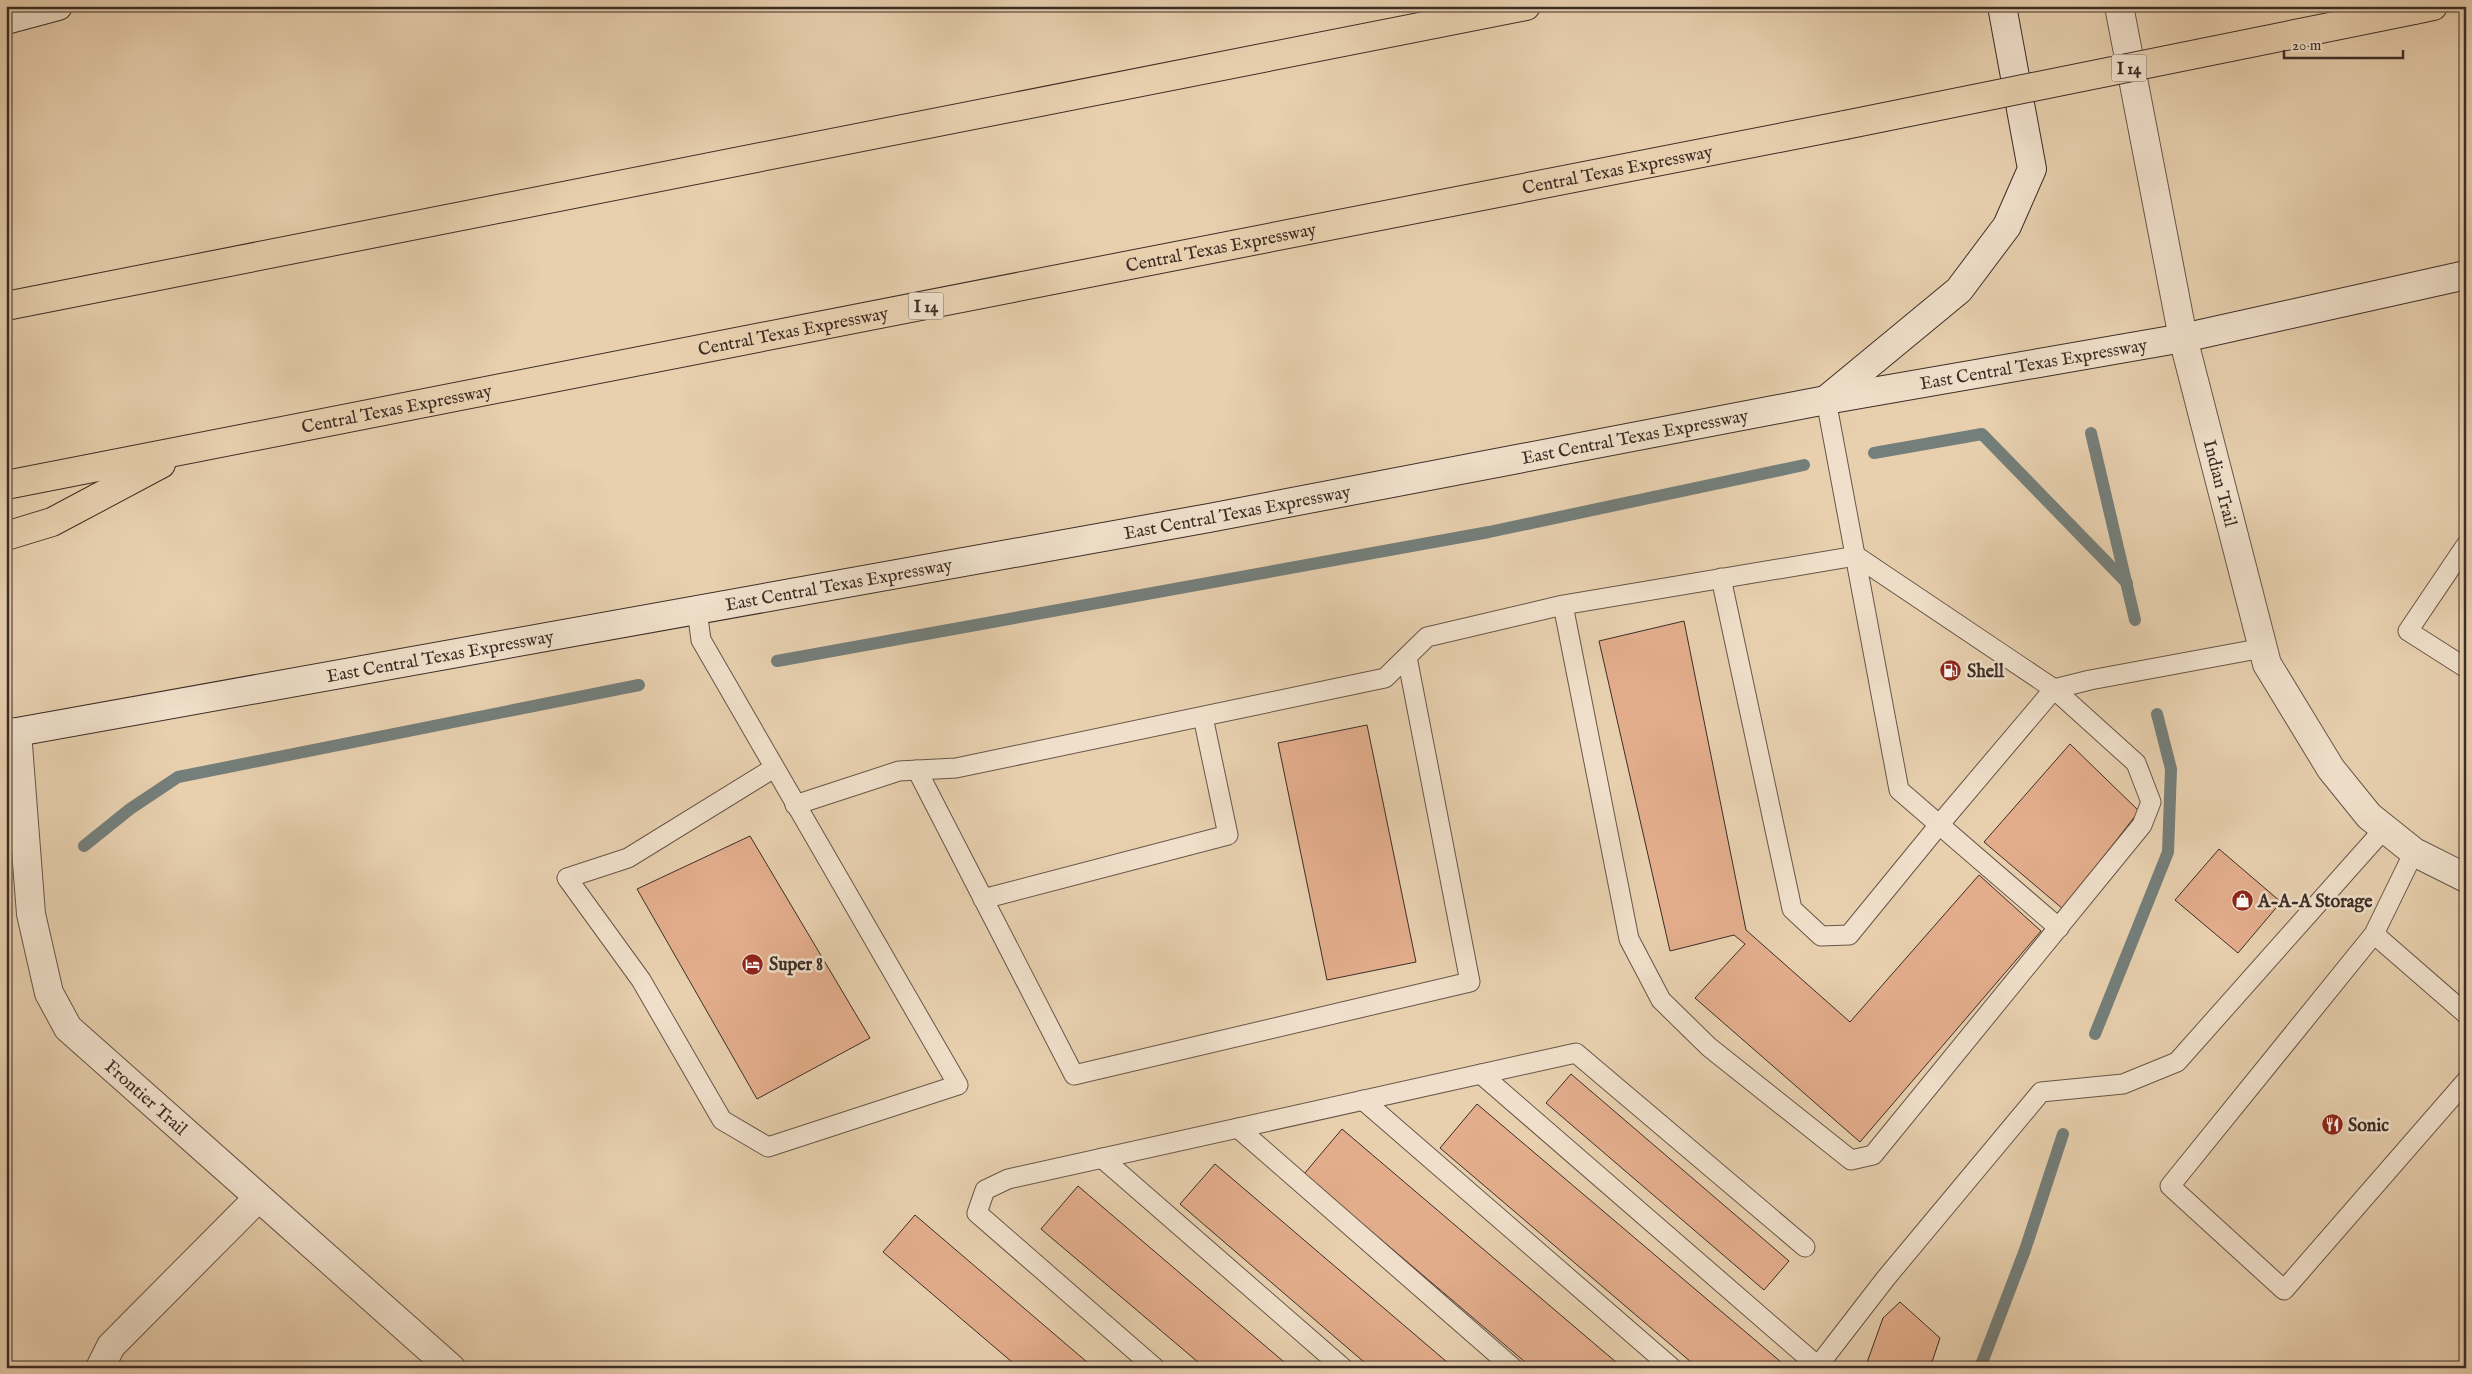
<svg xmlns="http://www.w3.org/2000/svg" width="2472" height="1374" font-family="'IM FELL English',serif">
	<style>
		.lines { fill: none; stroke-linecap: round; stroke-linejoin: round }
		.stream { stroke: #747f7b; stroke-width: 12 }
		.building { fill: #e3ad8c; stroke: #3c2d26 }
		.service-casing { stroke: #675648; stroke-width: 21 }
		.minor-casing { stroke: #675648; stroke-width: 30 }
		.tertiary-casing { stroke: #675648; stroke-width: 30 }
		.secondary-casing { stroke: #3c2d26; stroke-width: 30 }
		.motorway-casing { stroke: #3c2d26; stroke-width: 30 }
		.service { stroke: #f0e0cb; stroke-width: 19 }
		.minor { stroke: #f0e0cb; stroke-width: 28 }
		.tertiary { stroke: #f0e0cb; stroke-width: 28 }
		.secondary { stroke: #f0e0cb; stroke-width: 28 }
		.motorway { stroke: #e8d0af; stroke-width: 28 }
		.motorway-bridge-casing { stroke: #3c2d26; stroke-width: 30; stroke-linecap: butt }
		.motorway-bridge { stroke: #e8d0af; stroke-width: 28 }
		.labels { text-anchor: middle; stroke-width: 5; stroke-linejoin: round; paint-order: stroke }
		.shield { fill: #f0e0cb; stroke: #726358; stroke-width: 1 }
		.shield-label { font-size: 16px; font-weight: bold; fill: #3c2d26 }
		.street-label { font-size: 18px; fill: #3c2d26; stroke: #f0e0cb }
		.poi-label { font-size: 18px; font-weight: bold; fill: #3c2d26; stroke: #f0e0cb; text-anchor: start }
	</style>
	<rect width="100%" height="100%" fill="#e8d0af"/>
	<filter id="stains"><feTurbulence type="fractalNoise" baseFrequency=".004" numOctaves="4"/><feColorMatrix values="0 0 0 0 .2 0 0 0 0 .09 0 0 0 0 .02 0 0 0 .5 -.17"/></filter>
	<radialGradient id="worn" r=".72"><stop offset=".6" stop-color="#630" stop-opacity="0"/><stop offset="1" stop-color="#630" stop-opacity=".3"/></radialGradient>
	<g class="lines">
		<g class="stream">
			<polyline points="2091,433 2135,620"/>
			<polyline points="1874,453 1982,434 2127,583"/>
			<polyline points="777,661 1489,532 1804,465"/>
			<polyline points="84,846 130,809 178,777 639,685"/>
			<polyline points="2095,1034 2168,852 2171,769 2157,714"/>
			<polyline points="1980,1368 2025,1250 2063,1134"/>
		</g>
	</g>
	<g class="building">
		<polygon points="1684,621 1746,930 1850,1022 1979,875 2041,931 1860,1142 1695,998 1745,944 1734,935 1670,951 1599,641"/>
		<polygon points="1367,725 1416,962 1327,980 1278,743"/>
		<polygon points="2070,744 2139,811 2063,909 1984,842"/>
		<polygon points="750,836 870,1038 757,1099 637,889"/>
		<polygon points="2219,849 2281,902 2238,953 2175,900"/>
		<polygon points="1571,1074 1789,1261 1764,1290 1546,1103"/>
		<polygon points="1477,1104 1788,1368 1698,1368 1440,1148"/>
		<polygon points="1342,1129 1623,1368 1532,1368 1304,1174"/>
		<polygon points="1215,1164 1454,1368 1371,1368 1180,1204"/>
		<polygon points="1078,1186 1291,1368 1205,1368 1041,1229"/>
		<polygon points="915,1215 1094,1368 1019,1368 883,1252"/>
		<polygon points="1900,1302 1940,1338 1930,1368 1865,1368 1883,1318"/>
	</g>
	<g class="lines">
		<defs>
			<g id="service">
				<polyline points="1826,400 1899,790 2059,928"/>
				<polyline points="2466,545 2408,631 2466,668"/>
				<polyline points="1721,578 1792,909 1821,936 1849,935 1939,825 2054,689 2090,680 2263,648"/>
				<polyline points="697,610 701,640 958,1085 768,1147 722,1120 641,980 567,878 628,858 774,768"/>
				<polyline points="917,770 1074,1075 1470,982 1407,657"/>
				<polyline points="795,805 899,771 956,768 1385,678 1427,637 1563,605 1856,556 2054,689 2136,763 2151,802 2142,825 1873,1155 1851,1160 1709,1047 1661,1000 1629,939 1563,605"/>
				<polyline points="2414,852 2374,934 2170,1186 2284,1290 2466,1081"/>
				<polyline points="983,899 1228,835 1203,717"/>
				<polyline points="2374,934 2466,1014"/>
				<polyline points="1481,1074 1820,1368"/>
				<polyline points="1363,1100 1672,1368"/>
				<polyline points="1238,1128 1513,1368"/>
				<polyline points="1102,1158 1343,1368"/>
				<polyline points="1818,1366 1886,1278 2041,1092 2123,1084 2177,1062 2384,829"/>
				<polyline points="1155,1368 977,1213 985,1190 1008,1179 1576,1053 1805,1247"/>
			</g>
			<g id="minor">
				<path id="s1" d="M17,732L31,914L49,993L68,1028L451,1368"/>
				<polyline points="100,1368 111,1346 258,1198"/>
			</g>
			<g id="tertiary">
				<path id="s2" d="M2119,6L2183,338L2267,664L2331,769L2369,816L2414,852L2466,878"/>
			</g>
			<g id="secondary">
				<polyline points="6,20 58,6"/>
				<polyline points="1827,399 1959,290 2007,226 2032,169 2002,6"/>
				<path id="s3" d="M6,734L1209,518L1826,400L2183,338L2466,275"/>
			</g>
			<g id="motorway">
				<polyline points="2414,10 2433,6"/>
				<polyline points="6,306 1526,6"/>
				<path id="s4" d="M6,485L1845,125"/>
				<polyline points="6,536 52,522 161,464"/>
			</g>
		</defs>
		<use href="#service" class="service-casing"/>
		<use href="#minor" class="minor-casing"/>
		<use href="#tertiary" class="tertiary-casing"/>
		<use href="#secondary" class="secondary-casing"/>
		<use href="#motorway" class="motorway-casing"/>
		<use href="#service" class="service"/>
		<use href="#minor" class="minor"/>
		<use href="#tertiary" class="tertiary"/>
		<use href="#secondary" class="secondary"/>
		<use href="#motorway" class="motorway"/>
		<defs>
			<polyline id="motorway-bridge" points="1845,125 2414,10"/>
		</defs>
		<use href="#motorway-bridge" class="motorway-bridge-casing"/>
		<use href="#motorway-bridge" class="motorway-bridge"/>
	</g>
	<defs>
		<symbol id="fuel-disc" viewBox="-11 -11 22 22"><circle r="9.5" fill="#8f2418" stroke="#f0e0cb"/><path d="M-5.5-6h7V0h2V4h1.3V-2.5L3-4.5l.8-.8L6-3V5H2.5V1h-1V6h-7ZM-4.2-4.7v3.2H.2V-4.7Z" fill="#fff"/></symbol>
		<symbol id="shop-disc" viewBox="-11 -11 22 22"><circle r="9.5" fill="#8f2418" stroke="#f0e0cb"/><path d="M-5-2.5h2.3a2.7 3.5 0 0 1 5.4 0H5L5.5 6h-11ZM-1.5-2.5h3a1.5 2.3 0 0 0-3 0Z" fill="#fff"/></symbol>
		<symbol id="hotel-disc" viewBox="-11 -11 22 22"><circle r="9.5" fill="#8f2418" stroke="#f0e0cb"/><path d="M-6-4.5h1.5V1H6V5H4.5V3h-9V5H-6ZM-4 0a1.8 1.8 0 1 1 3.6 0ZM.5 0V-2.5h3Q6-2.5 6 0Z" fill="#fff"/></symbol>
		<symbol id="restaurant-disc" viewBox="-11 -11 22 22"><circle r="9.5" fill="#8f2418" stroke="#f0e0cb"/><path d="M-5-6h1v4h1v-4h1v4h1v-4h1v5L-1.5 .5V6h-2V.5L-5-1ZM5-6V6H3V1.5H1.5Q1.5-4 5-6Z" fill="#fff"/></symbol>
	</defs>
	<g fill-rule="evenodd">
		<use href="#fuel-disc" x="1938" y="658" width="25" height="25"/>
		<use href="#shop-disc" x="2230" y="888" width="25" height="25"/>
		<use href="#hotel-disc" x="740" y="952" width="25" height="25"/>
		<use href="#restaurant-disc" x="2320" y="1112" width="25" height="25"/>
	</g>
	<g class="labels">
		<g class="shield">
			<rect x="2111.5" y="54.5" width="35" height="27" rx="4"/>
			<rect x="908.5" y="292.5" width="35" height="27" rx="4"/>
		</g>
		<g class="shield-label">
			<text x="2129" y="74">I 14</text>
			<text x="926" y="312">I 14</text>
		</g>
		<g class="street-label">
			<text dy="6" stroke="none"><textPath href="#s4" startOffset="1642">Central Texas Expressway</textPath></text>
			<text dy="6" stroke="none"><textPath href="#s4" startOffset="1238">Central Texas Expressway</textPath></text>
			<text dy="6" stroke="none"><textPath href="#s4" startOffset="802">Central Texas Expressway</textPath></text>
			<text dy="6" stroke="none"><textPath href="#s3" startOffset="2061">East Central Texas Expressway</textPath></text>
			<text dy="6" stroke="none"><textPath href="#s4" startOffset="398">Central Texas Expressway</textPath></text>
			<text dy="6" stroke="none"><textPath href="#s3" startOffset="1656">East Central Texas Expressway</textPath></text>
			<text dy="6" stroke="none"><textPath href="#s2" startOffset="488">Indian Trail</textPath></text>
			<text dy="6" stroke="none"><textPath href="#s3" startOffset="1251">East Central Texas Expressway</textPath></text>
			<text dy="6" stroke="none"><textPath href="#s3" startOffset="846">East Central Texas Expressway</textPath></text>
			<text dy="6" stroke="none"><textPath href="#s3" startOffset="441">East Central Texas Expressway</textPath></text>
			<text dy="6" stroke="none"><textPath href="#s1" startOffset="408">Frontier Trail</textPath></text>
		</g>
		<g class="poi-label">
			<text x="1967" y="677">Shell</text>
			<text x="2258" y="907">A-A-A Storage</text>
			<text x="769" y="970">Super 8</text>
			<text x="2348" y="1131">Sonic</text>
		</g>
	</g>
	<rect width="2472" height="1374" fill="none" stroke="#e8d0af" stroke-width="25"/>
	<rect x="8" y="8" width="2457" height="1359" fill="none" stroke="#3c2d26" stroke-width="2.5"/>
	<rect x="12" y="12" width="2447" height="1349" fill="none" stroke="#3c2d26"/>
	<path d="M2284 50v8h119v-8" fill="none" stroke="#3c2d26" stroke-width="2.5"/>
	<text x="2292" y="50" font-size="15" fill="#3c2d26" stroke="#f0e0cb" stroke-width="4" paint-order="stroke">20 m</text>
	<rect width="100%" height="100%" filter="url(#stains)"/>
	<rect width="100%" height="100%" fill="url(#worn)"/>
</svg>
